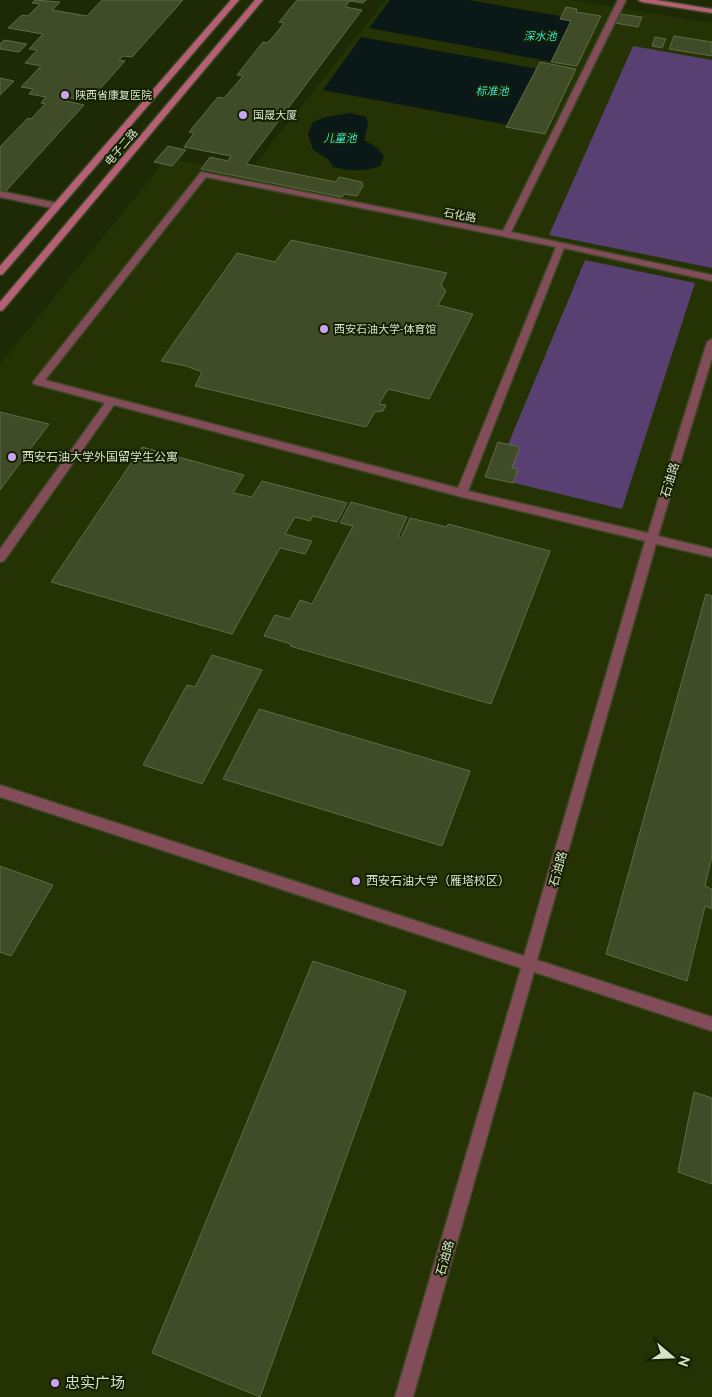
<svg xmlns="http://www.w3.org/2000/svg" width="712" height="1397" font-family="Ubuntu,'Noto Sans SC',sans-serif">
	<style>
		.built { fill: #243204 }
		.green { fill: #584172 }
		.water { fill: #0a1917 }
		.building { fill: #3f4c27; stroke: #5e6c46 }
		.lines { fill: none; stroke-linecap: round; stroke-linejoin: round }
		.street-casing { stroke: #3c4725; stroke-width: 3 }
		.secondary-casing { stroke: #3c4725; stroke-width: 3 }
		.street { fill: #824c59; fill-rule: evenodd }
		.secondary { fill: #b66076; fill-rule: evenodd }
		.poi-dot { fill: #c8a6ef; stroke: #152000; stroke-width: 2 }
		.labels { text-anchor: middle; stroke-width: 4; stroke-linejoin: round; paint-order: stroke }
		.far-water-label { font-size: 11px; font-style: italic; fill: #39e5d5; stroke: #152000 }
		.far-poi-label { font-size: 11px; fill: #d7e0cb; stroke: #152000; text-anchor: start }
		.far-street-label { font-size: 11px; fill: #d7e0cb; stroke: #152000 }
		.poi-label { font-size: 12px; fill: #d7e0cb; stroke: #152000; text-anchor: start }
		.street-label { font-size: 12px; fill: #d7e0cb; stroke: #152000 }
		.near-poi-label { font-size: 15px; fill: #d7e0cb; stroke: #152000; text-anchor: start }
	</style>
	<rect width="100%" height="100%" fill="#1e2a05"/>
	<polygon class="built" points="386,0 570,0 712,23 712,1397 0,1397 0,364 167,158 248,173"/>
	<g class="green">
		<polygon points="633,46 712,60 712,268 549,235"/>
		<polygon points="585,260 695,283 622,509 494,478"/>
	</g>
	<g class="water">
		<polygon points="390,0 468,0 577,19 553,62 369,28"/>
		<polygon points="361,37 544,70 514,126 323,90"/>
		<path d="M351,113L366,117L368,125L364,140L376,147L384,156L380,166C363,172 351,171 333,167L328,159L313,150L308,134L313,122L326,117Z"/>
	</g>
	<g class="building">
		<polygon points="35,0 60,2 52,10 87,16 102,0 183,0 132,57 123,56 119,60 125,61 89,101 65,97 61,100 84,105 5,192 0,190 0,147 28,118 31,119 45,104 41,103 46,97 29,94 33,89 21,87 41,66 25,63 37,50 29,49 43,34 8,28 22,15 28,16 40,4 32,3"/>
		<polygon points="297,0 366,0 363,3 350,1 345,7 362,10 246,164 336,182 339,177 362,182 363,186 357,196 344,194 342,197 201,169 210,157 228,161 231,156 184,147 194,133 189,132 218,97 224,98 238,82 243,76 237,75 263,42 267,43 274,36 284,23 279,22"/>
		<polygon points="566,7 577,9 576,12 601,16 577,66 551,62 571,21 560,19"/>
		<polygon points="619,14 642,17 638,27 615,23"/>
		<polygon points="674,36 712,42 712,56 669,49"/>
		<polygon points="655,37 666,39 662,48 652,46"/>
		<polygon points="4,40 27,44 19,52 0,49 0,44"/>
		<polygon points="540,62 576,69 545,134 506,127"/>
		<polygon points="0,78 14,81 0,95"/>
		<polygon points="168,146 186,150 172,166 154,162"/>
		<polygon points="291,240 447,273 441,285 446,291 438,305 473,314 429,399 388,389 379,404 386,405 383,411 375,412 366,427 195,386 202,372 186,366 161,361 237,253 275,262"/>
		<polygon points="0,412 49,424 0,490"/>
		<polygon points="498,442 520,447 512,468 518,469 513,483 485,477"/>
		<polygon points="142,447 244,475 233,493 252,497 262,481 347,503 337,522 313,516 310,521 295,517 285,534 312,541 305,554 280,548 232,634 51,582"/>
		<polygon points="351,502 407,517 398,537 401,538 410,518 447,527 448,524 550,551 491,704 290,646 291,644 264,636 275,615 290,619 300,600 312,604 353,526 340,523"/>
		<polygon points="706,594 712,596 712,856 705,886 712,889 712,909 705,906 687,981 606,954"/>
		<polygon points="212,655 262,670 202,784 143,765 187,685 195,687"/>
		<polygon points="259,709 470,771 442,846 223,779"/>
		<polygon points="0,866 53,885 11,956 0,952"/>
		<polygon points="313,961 406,991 260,1397 152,1353"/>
		<polygon points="694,1092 712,1098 712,1184 678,1172"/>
	</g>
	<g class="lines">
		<defs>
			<g id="street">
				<path d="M618,0H626L511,232L712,275V281L564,248L468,491L648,533L707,342L712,339V358L658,536L712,549V557L656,544L537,960L712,1017V1031L534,972L413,1397H395L521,968L0,797V785L524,956L645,541L462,497L114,405L4,561L0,562V549L105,403L34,384L33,382L201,172L503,231ZM206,177L556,247L458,488L45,380Z"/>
				<polygon points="0,191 57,203 61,206 57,209 0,197"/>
			</g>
			<g id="secondary">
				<polygon points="231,0 239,0 3,274 0,275 0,266"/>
				<polygon points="255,0 263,0 3,310 0,311 0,302"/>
				<polygon points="638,0 656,0 712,9 712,13 642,2"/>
			</g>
		</defs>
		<use href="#street" class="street-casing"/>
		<use href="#secondary" class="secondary-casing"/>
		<use href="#street" class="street"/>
		<use href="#secondary" class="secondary"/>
	</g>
	<g class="poi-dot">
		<circle cx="65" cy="95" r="5"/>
		<circle cx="243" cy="115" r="5"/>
		<circle cx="324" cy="329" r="5"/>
		<circle cx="12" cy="457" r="5"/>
		<circle cx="356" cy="881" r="5"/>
		<circle cx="55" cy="1383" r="5"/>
	</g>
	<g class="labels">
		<g class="far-water-label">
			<text x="540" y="40">深水池</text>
			<text x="492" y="95">标准池</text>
			<text x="340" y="142">儿童池</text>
		</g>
		<g class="far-poi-label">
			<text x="75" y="99">陕西省康复医院</text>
			<text x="253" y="119">国晟大厦</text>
			<text x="334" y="333">西安石油大学-体育馆</text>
		</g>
		<g class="far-street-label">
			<text transform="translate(121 147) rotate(-50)" y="4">电子二路</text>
			<text transform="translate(460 215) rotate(11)" y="4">石化路</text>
		</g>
		<g class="poi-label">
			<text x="22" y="461">西安石油大学外国留学生公寓</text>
			<text x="366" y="885">西安石油大学（雁塔校区）</text>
		</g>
		<g class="street-label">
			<text transform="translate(670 480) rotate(-73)" y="4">石油路</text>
			<text transform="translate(558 869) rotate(-74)" y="4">石油路</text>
			<text transform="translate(445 1258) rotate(-74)" y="4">石油路</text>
		</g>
		<g class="near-poi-label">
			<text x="65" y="1388">忠实广场</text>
		</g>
	</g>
	<g transform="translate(672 1357) rotate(109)" stroke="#152000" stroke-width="4" paint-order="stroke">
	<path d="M0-4L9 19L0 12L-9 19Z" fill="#d7e0cb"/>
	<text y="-8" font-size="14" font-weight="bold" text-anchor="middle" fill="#d7e0cb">N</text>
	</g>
</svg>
